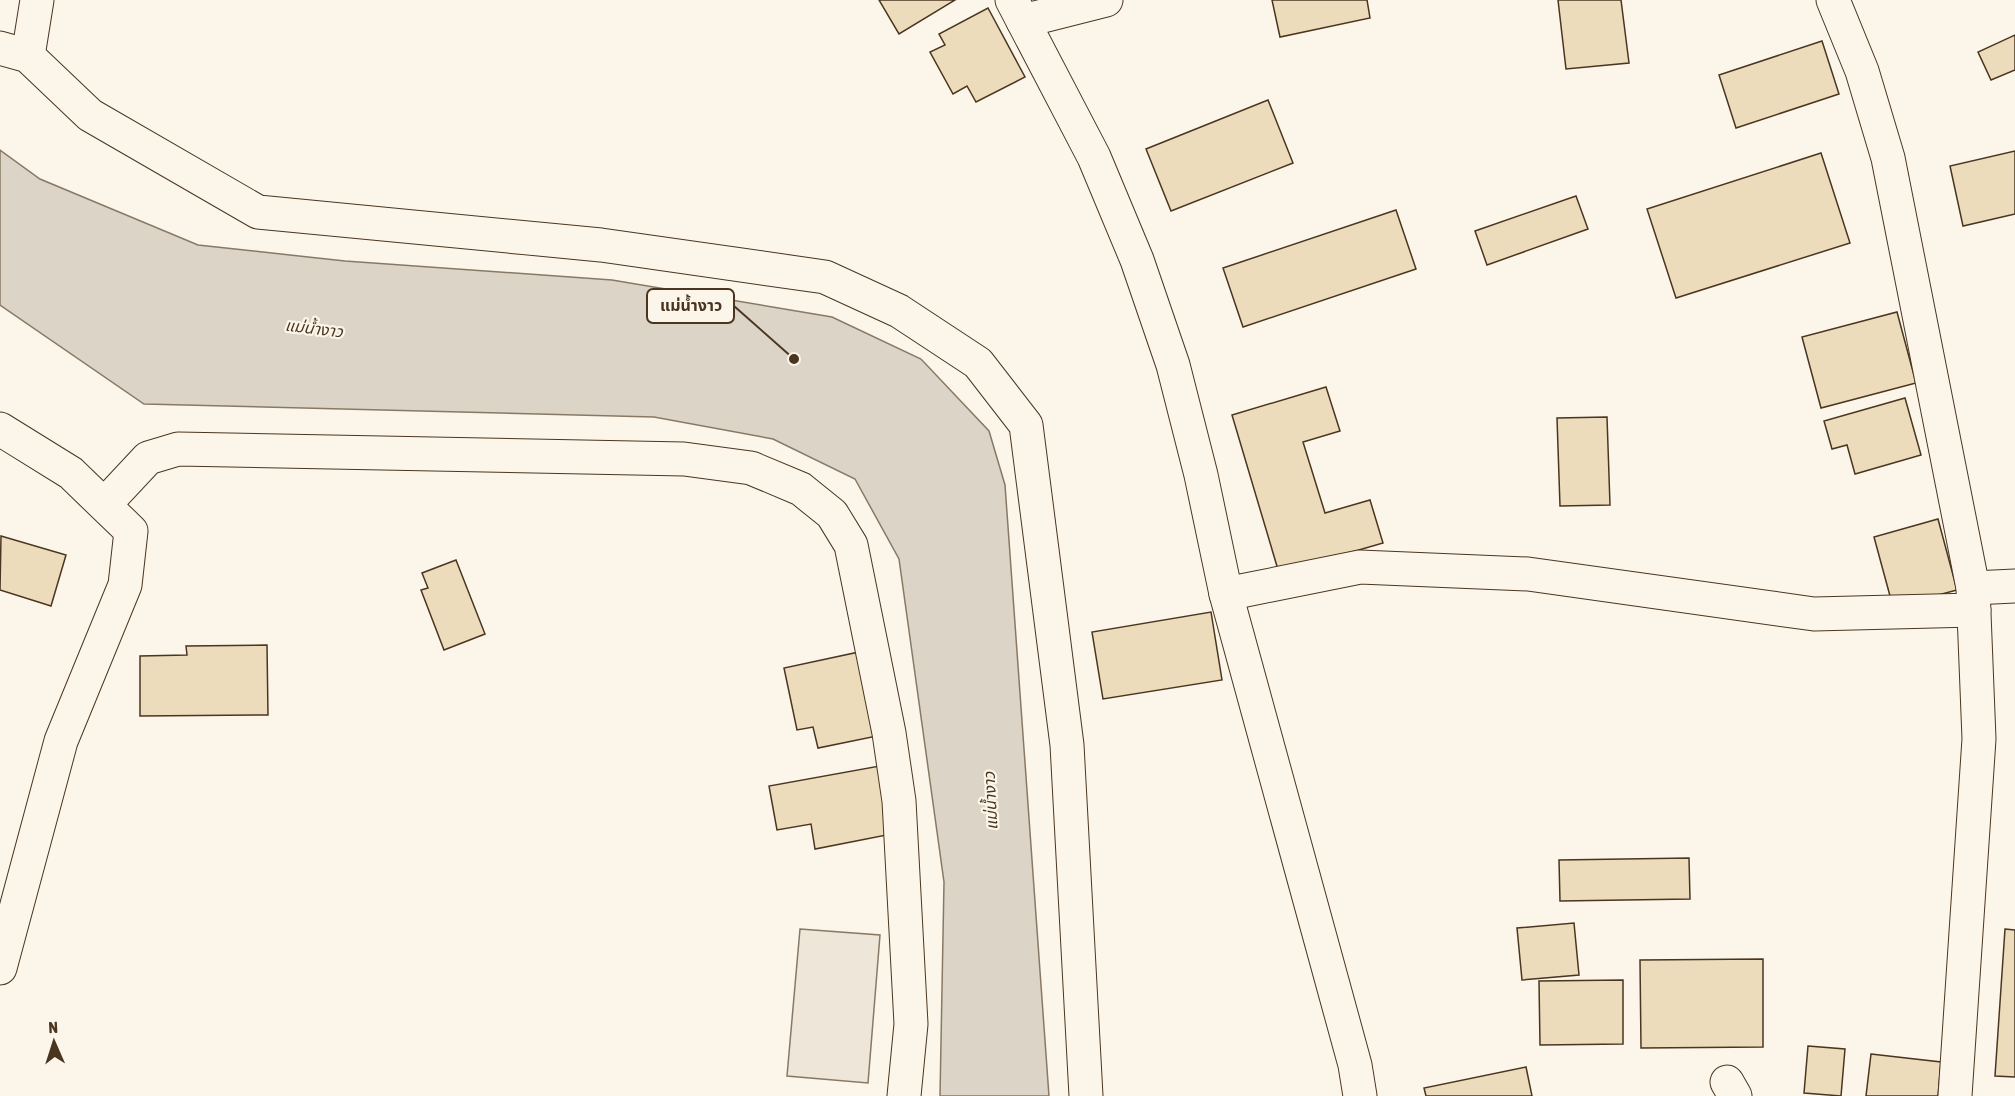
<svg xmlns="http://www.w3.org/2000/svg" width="2015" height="1096" font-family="'Asap Condensed','Noto Sans Thai',sans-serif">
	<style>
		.green { fill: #ede6d9; stroke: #887966; stroke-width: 1.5 }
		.water { fill: #dcd4c6; stroke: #887966; stroke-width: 1.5 }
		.building { fill: #ecdcbc; stroke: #4a3520; stroke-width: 1.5 }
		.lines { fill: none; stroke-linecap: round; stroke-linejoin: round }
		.minor-casing { stroke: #4a3520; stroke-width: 35 }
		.tertiary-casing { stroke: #4a3520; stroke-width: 35 }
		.minor { stroke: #fbf6e9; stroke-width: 33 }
		.tertiary { stroke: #fbf6e9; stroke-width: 33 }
		.labels { text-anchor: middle; stroke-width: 4.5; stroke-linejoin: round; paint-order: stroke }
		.water-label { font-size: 16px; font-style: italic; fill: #4a3520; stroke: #fbf6e9 }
		.leader { fill: none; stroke: #4a3520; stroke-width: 2 }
		.callout-dot { fill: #4a3520; stroke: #fbf6e9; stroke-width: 2 }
		.callout { fill: #fbf6e9; stroke: #4a3520; stroke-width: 2 }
		.callout-label { font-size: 16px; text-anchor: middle; font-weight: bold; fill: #4a3520 }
	</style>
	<rect width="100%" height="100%" fill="#fbf6e9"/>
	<polygon class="green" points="800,929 880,935 868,1083 787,1076"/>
	<polygon class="water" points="0,150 40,179 198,245 345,261 612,280 832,317 921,359 989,431 1005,485 1049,1096 940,1096 944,882 899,559 855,479 773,439 654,417 144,404 0,305"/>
	<g class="building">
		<polygon points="879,0 955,0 899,34"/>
		<polygon points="1272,0 1367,0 1370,18 1280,37"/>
		<polygon points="1558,0 1621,0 1629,63 1566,69"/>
		<polygon points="988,8 1025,77 976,102 967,86 953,94 930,52 945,45 939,34"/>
		<polygon points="2015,35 2015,70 1991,80 1978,52"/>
		<polygon points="1822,41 1839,94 1736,128 1719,75"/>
		<polygon points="1268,100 1293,163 1171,211 1146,149"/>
		<polygon points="2015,151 2015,214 1963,226 1950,166"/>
		<polygon points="1821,153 1850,243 1676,298 1647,209"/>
		<polygon points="1576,196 1588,229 1487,265 1475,231"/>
		<polygon points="1396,210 1416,269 1243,327 1223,268"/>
		<polygon points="1897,312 1916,383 1821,408 1802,337"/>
		<polygon points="1326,387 1340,431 1303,442 1325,513 1370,500 1383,543 1279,573 1232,415"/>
		<polygon points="1905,398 1921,455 1855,474 1847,445 1832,449 1824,421"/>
		<polygon points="1607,417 1610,505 1560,506 1557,418"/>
		<polygon points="1938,519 1957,590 1893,607 1874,537"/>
		<polygon points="1,536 66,555 51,606 0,590"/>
		<polygon points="456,560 485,634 444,650 421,590 428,588 422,573"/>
		<polygon points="1211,612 1222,680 1103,699 1092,632"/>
		<polygon points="267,645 268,715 140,716 140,656 187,655 186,646"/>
		<polygon points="859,652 877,736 818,748 813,727 797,730 784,668"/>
		<polygon points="885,765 897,833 815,849 811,824 777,830 769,786"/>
		<polygon points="1689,858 1690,899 1560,901 1559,860"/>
		<polygon points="1574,923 1579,975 1522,980 1517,928"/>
		<polygon points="2005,929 2015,930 2015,1077 1995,1076"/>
		<polygon points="1763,959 1763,1047 1641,1048 1640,960"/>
		<polygon points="1623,980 1623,1044 1540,1045 1539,981"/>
		<polygon points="1808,1046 1845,1049 1841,1096 1804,1093"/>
		<polygon points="1871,1054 1941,1062 1938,1096 1866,1096"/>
		<polygon points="1526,1067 1532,1096 1426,1096 1424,1088"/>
	</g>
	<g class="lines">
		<defs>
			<g id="minor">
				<polyline points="1833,0 1862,71 1888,158 1973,588 1979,739 1955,1096"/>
				<polyline points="1023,21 1106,0"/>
				<polyline points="0,48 28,56 90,115 258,212 601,245 825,277 899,311 978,363 1026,425 1067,745 1086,1096"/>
				<polyline points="28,56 37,0"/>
				<polyline points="0,429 71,473 131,531 125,585 61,741 0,968"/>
				<polyline points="105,504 148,458 178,449 684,459 751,468 801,489 832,514 851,545 889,733 899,801 911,1024 904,1096"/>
				<polyline points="1973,588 2015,586"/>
				<polyline points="1226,594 1360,567 1528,574 1814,614 1974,610"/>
				<polyline points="1727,1082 1735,1096"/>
			</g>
			<polyline id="tertiary" points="1012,0 1094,157 1137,260 1173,365 1201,475 1226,594 1355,1065 1360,1096"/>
		</defs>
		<use href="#minor" class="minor-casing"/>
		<use href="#tertiary" class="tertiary-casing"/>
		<use href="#minor" class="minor"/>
		<use href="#tertiary" class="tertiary"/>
	</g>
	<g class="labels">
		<g class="water-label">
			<text transform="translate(314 328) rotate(7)" y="6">แม่น้ำงาว</text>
			<text transform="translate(990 801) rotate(-93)" y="6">แม่น้ำงาว</text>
		</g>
	</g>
	<path class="leader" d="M794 359L734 306"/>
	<circle class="callout-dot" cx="794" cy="359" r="6"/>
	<rect class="callout" x="647" y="289" width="87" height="34" rx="6"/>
	<g class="callout-label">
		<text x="691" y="311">แม่น้ำงาว</text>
	</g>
	<g transform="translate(54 1042) rotate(357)" stroke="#fbf6e9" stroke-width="4.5" paint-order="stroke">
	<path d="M0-4.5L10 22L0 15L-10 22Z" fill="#4a3520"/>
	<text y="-9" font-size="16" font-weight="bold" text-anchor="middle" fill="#4a3520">N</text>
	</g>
</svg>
